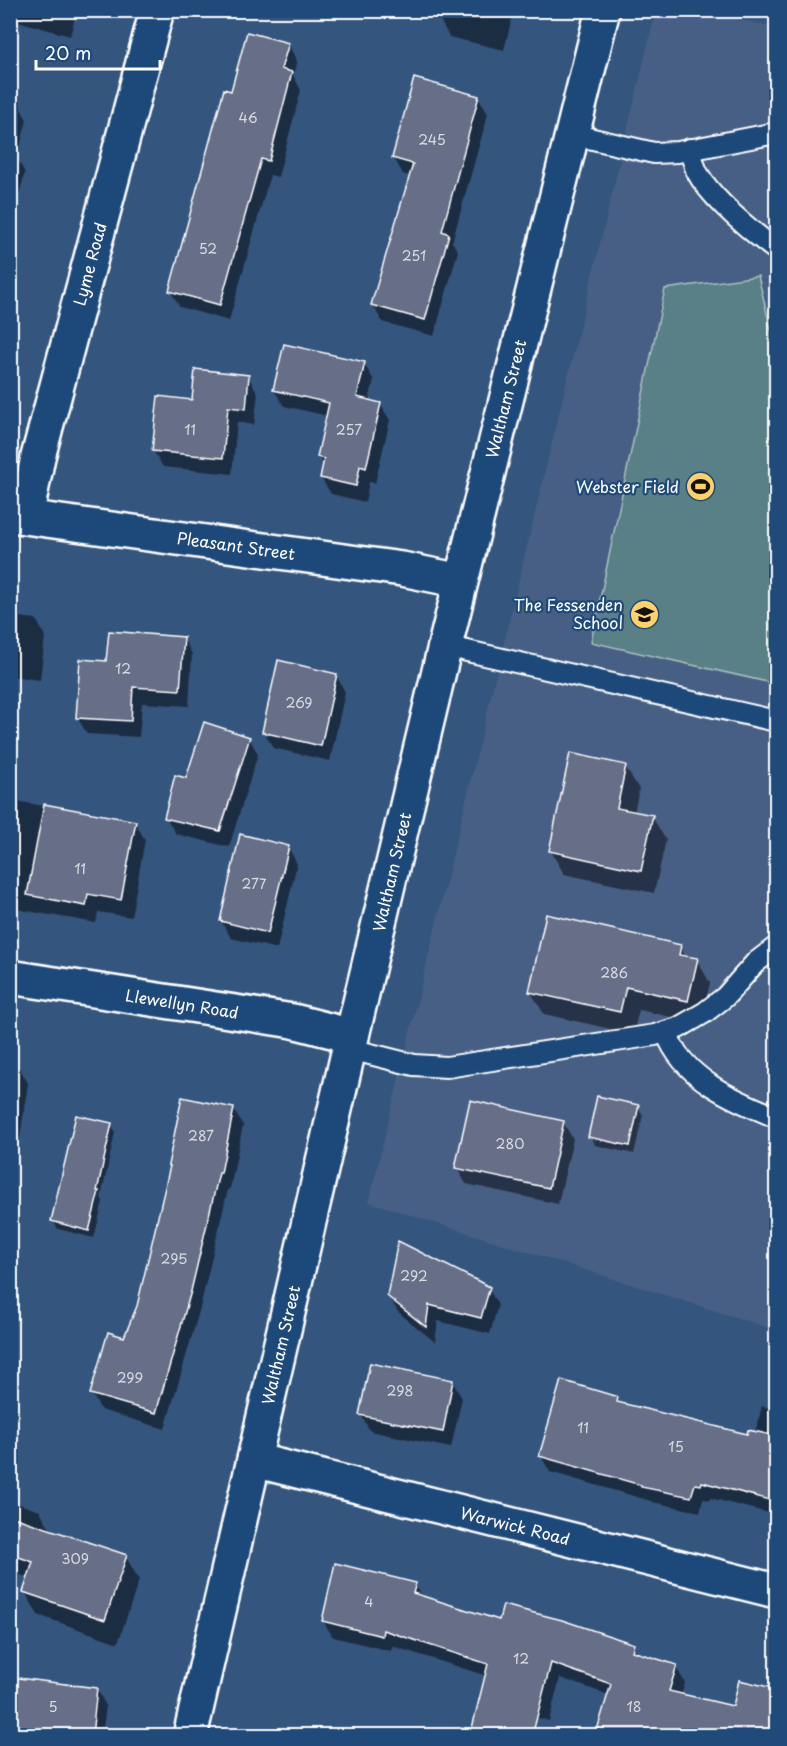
<svg xmlns="http://www.w3.org/2000/svg" width="787" height="1746" font-family="'Playpen Sans',sans-serif">
	<style>
		.built { fill: #475f84 }
		.green { fill: #588086; stroke: #acc0c2; stroke-width: 1.5 }
		.shadow { fill: #0007 }
		.building { fill: #666e88; stroke: #fff; stroke-width: 1.5 }
		.lines { fill: none; stroke-linecap: round; stroke-linejoin: round }
		.lane-casing { stroke: #fff; stroke-width: 24 }
		.street-casing { stroke: #fff; stroke-width: 38 }
		.secondary-casing { stroke: #fff; stroke-width: 38 }
		.lane { stroke: #1f4a7a; stroke-width: 20 }
		.street { stroke: #1f4a7a; stroke-width: 33 }
		.secondary { stroke: #1f4a7a; stroke-width: 33 }
		.labels { text-anchor: middle; stroke-width: 4.5; stroke-linejoin: round; paint-order: stroke }
		.number-label { font-size: 14px; fill: #d9dbe1 }
		.street-label { font-size: 16px; fill: #fff; stroke: #1f4a7a }
		.poi-label { font-size: 16px; fill: #fff; stroke: #1f4a7a; text-anchor: end }
	</style>
	<rect width="100%" height="100%" fill="#34557e"/>
	<filter id="ink" filterUnits="userSpaceOnUse"><feTurbulence type="fractalNoise" baseFrequency=".0167" numOctaves="2"/><feDisplacementMap in="SourceGraphic" scale="12" xChannelSelector="R" yChannelSelector="G"/><feConvolveMatrix kernelMatrix="1 2 1 2 8 2 1 2 1" color-interpolation-filters="sRGB"/></filter>
	<g filter="url(#ink)">
		<polygon class="built" points="656,11 698,11 776,27 776,1330 369,1202"/>
		<polygon class="green" points="758,276 771,330 776,332 776,684 591,642 665,289"/>
		<g class="shadow">
			<polygon points="10,10 77,10 70,36 10,19"/>
			<polygon points="442,10 514,10 504,50 449,37 440,20"/>
			<polygon points="288,44 297,61 293,75 301,90 278,177 270,175 229,321 180,307 170,290 232,93"/>
			<polygon points="478,97 488,114 452,242 458,251 434,336 382,322 373,305 410,176 403,174 394,158"/>
			<polygon points="10,101 18,103 27,120 17,158 25,173 10,226"/>
			<polygon points="364,364 374,380 369,401 380,404 390,420 375,483 369,482 365,502 331,494 321,478 324,466 318,457 328,416 284,406 274,390"/>
			<polygon points="248,377 258,393 254,425 237,422 232,474 163,467 153,450"/>
			<polygon points="10,616 36,619 45,636 40,680 10,676"/>
			<polygon points="183,638 192,654 189,706 142,703 139,737 87,734 77,717 107,662"/>
			<polygon points="336,675 345,692 330,761 273,748 264,732"/>
			<polygon points="249,738 258,754 229,847 176,834 166,818 188,780"/>
			<polygon points="625,766 639,789 634,813 652,817 666,840 654,893 564,874 551,851"/>
			<polygon points="10,800 135,822 145,840 131,917 98,912 96,923 10,908"/>
			<polygon points="288,847 297,864 277,949 231,938 221,921"/>
			<polygon points="680,946 686,958 697,960 710,983 700,1023 639,1010 633,1034 544,1014 530,991"/>
			<polygon points="10,1065 19,1067 28,1083 20,1138 10,1136"/>
			<polygon points="638,1107 643,1115 634,1154 595,1145 590,1137"/>
			<polygon points="233,1109 243,1125 230,1189 228,1189 200,1308 165,1429 101,1410 91,1393 125,1339 139,1306 171,1168"/>
			<polygon points="563,1122 573,1139 558,1204 466,1184 457,1168"/>
			<polygon points="111,1124 115,1132 101,1198 103,1201 94,1238 58,1229 53,1221"/>
			<polygon points="488,1288 498,1305 490,1334 438,1321 435,1342 398,1312 388,1295"/>
			<polygon points="452,1381 462,1398 451,1448 370,1431 361,1415"/>
			<polygon points="617,1398 621,1405 748,1436 755,1433 762,1406 776,1409 776,1515 710,1498 710,1500 703,1499 700,1512 652,1502 651,1501 550,1472 541,1456"/>
			<polygon points="10,1501 40,1511 52,1532 126,1557 139,1580 118,1643 38,1615 25,1592 30,1578 10,1572"/>
			<polygon points="415,1584 422,1598 500,1622 633,1645 638,1655 676,1667 685,1683 681,1696 734,1708 776,1736 602,1736 598,1729 609,1695 560,1678 549,1721 492,1706 487,1676 392,1646 391,1651 333,1637 323,1621"/>
			<polygon points="10,1679 97,1689 106,1706 102,1736 10,1736"/>
		</g>
		<g class="building">
			<polygon points="247,32 289,43 281,69 292,72 269,161 261,159 220,305 169,291 224,89 231,91"/>
			<polygon points="414,78 479,96 442,231 449,234 425,320 371,305 413,164 392,158"/>
			<polygon points="284,344 365,362 357,397 381,403 366,468 360,466 356,486 320,478 324,459 317,457 329,403 273,390"/>
			<polygon points="195,369 249,375 246,409 228,407 223,458 152,451 158,396 192,400"/>
			<polygon points="109,631 184,637 180,690 133,687 131,721 76,718 80,659 106,661"/>
			<polygon points="278,660 337,674 321,746 262,732"/>
			<polygon points="204,722 250,737 220,831 164,818 175,775 186,778"/>
			<polygon points="570,753 626,765 617,808 653,815 641,871 549,851"/>
			<polygon points="44,804 136,821 121,900 88,894 86,906 27,895"/>
			<polygon points="240,834 289,846 268,933 220,921"/>
			<polygon points="546,914 681,945 679,955 698,958 688,1001 626,987 620,1012 529,992"/>
			<polygon points="597,1096 639,1105 630,1146 588,1137"/>
			<polygon points="182,1097 234,1108 221,1173 219,1173 191,1291 156,1413 90,1394 108,1332 124,1337 137,1306 170,1166 168,1165"/>
			<polygon points="470,1100 564,1121 549,1188 455,1168"/>
			<polygon points="76,1115 112,1123 97,1191 99,1191 89,1231 51,1221"/>
			<polygon points="398,1241 490,1287 481,1318 429,1305 426,1327 387,1296"/>
			<polygon points="370,1363 453,1380 443,1432 359,1415"/>
			<polygon points="561,1380 618,1397 617,1402 747,1434 748,1430 777,1436 777,1502 702,1482 701,1485 695,1484 691,1497 641,1487 641,1485 539,1456"/>
			<polygon points="10,1516 127,1555 105,1620 23,1592 33,1562 10,1554"/>
			<polygon points="335,1563 416,1583 413,1593 499,1620 503,1605 562,1620 634,1644 632,1651 677,1665 669,1691 733,1706 739,1680 777,1689 777,1736 615,1736 597,1730 611,1684 551,1663 532,1736 470,1736 488,1664 383,1630 382,1636 322,1621"/>
			<polygon points="10,1677 97,1688 92,1736 80,1736 10,1727"/>
		</g>
		<g class="lines">
			<defs>
				<g id="lane">
					<polyline points="571,134 654,153 678,152 776,133"/>
					<path d="M690,149C692,157 694,165 697,172C712,200 751,231 776,250"/>
					<polyline points="445,646 776,721"/>
					<path d="M666,1032C683,1079 734,1100 776,1117"/>
					<polyline points="350,1049 414,1065 447,1067 655,1035 678,1028 704,1013 725,997 755,963 776,947"/>
				</g>
				<g id="street">
					<polyline points="10,515 402,569 461,581"/>
					<polyline points="26,517 38,457 157,10"/>
					<polyline points="10,977 293,1021 352,1036"/>
					<polyline points="254,1460 776,1591"/>
				</g>
				<polyline id="secondary" points="190,1736 352,1036 445,646 603,10"/>
			</defs>
			<use href="#lane" class="lane-casing"/>
			<use href="#street" class="street-casing"/>
			<use href="#secondary" class="secondary-casing"/>
			<use href="#lane" class="lane"/>
			<use href="#street" class="street"/>
			<use href="#secondary" class="secondary"/>
		</g>
	</g>
	<defs>
		<symbol id="stadium-disc" viewBox="-11 -11 22 22"><circle r="9.5" fill="#ffd166" stroke="#1f4a7a"/><path d="M0-5a6.5 5 0 1 0 0 10a6.5 5 0 1 0 0-10ZM-3.5-1.8h7v3.6h-7Z" fill="#111"/></symbol>
		<symbol id="school-disc" viewBox="-11 -11 22 22"><circle r="9.5" fill="#ffd166" stroke="#1f4a7a"/><path d="M0-5L7-2L0 1L-7-2ZM-4 1L0 2.5L4 1V4Q0 6-4 4Z" fill="#111"/></symbol>
	</defs>
	<g fill-rule="evenodd">
		<use href="#stadium-disc" x="684" y="470" width="33" height="33"/>
		<use href="#school-disc" x="628" y="598" width="33" height="33"/>
	</g>
	<g class="labels">
		<g class="number-label">
			<text x="248" y="123">46</text>
			<text x="432" y="145">245</text>
			<text x="208" y="254">52</text>
			<text x="414" y="261">251</text>
			<text x="190" y="435">11</text>
			<text x="349" y="435">257</text>
			<text x="123" y="674">12</text>
			<text x="299" y="708">269</text>
			<text x="80" y="874">11</text>
			<text x="254" y="889">277</text>
			<text x="614" y="978">286</text>
			<text x="201" y="1141">287</text>
			<text x="510" y="1149">280</text>
			<text x="174" y="1264">295</text>
			<text x="414" y="1281">292</text>
			<text x="130" y="1383">299</text>
			<text x="400" y="1396">298</text>
			<text x="583" y="1433">11</text>
			<text x="676" y="1452">15</text>
			<text x="75" y="1564">309</text>
			<text x="369" y="1607">4</text>
			<text x="521" y="1664">12</text>
			<text x="53" y="1712">5</text>
			<text x="634" y="1712">18</text>
		</g>
		<g class="street-label">
			<text transform="translate(90 264) rotate(-75)" y="6">Lyme Road</text>
			<text transform="translate(506 399) rotate(-76)" y="6">Waltham Street</text>
			<text transform="translate(236 546) rotate(8)" y="6">Pleasant Street</text>
			<text transform="translate(392 872) rotate(-77)" y="6">Waltham Street</text>
			<text transform="translate(182 1004) rotate(9)" y="6">Llewellyn Road</text>
			<text transform="translate(281 1345) rotate(-77)" y="6">Waltham Street</text>
			<text transform="translate(515 1526) rotate(14)" y="6">Warwick Road</text>
		</g>
		<g class="poi-label">
			<text x="679" y="493">Webster Field</text>
			<text x="623" y="611">The Fessenden<tspan x="623" dy="18">School</tspan></text>
		</g>
	</g>
	<rect width="787" height="1746" fill="none" stroke="#1f4a7a" stroke-width="36"/>
	<rect x="18" y="18" width="751" height="1710" fill="none" stroke="#fff" stroke-width="2" filter="url(#ink)"/>
	<path d="M36 60v9h124v-9" fill="none" stroke="#ffffff" stroke-width="3"/>
	<text x="45" y="60" font-size="18" fill="#ffffff" stroke="#1f4a7a" stroke-width="4.5" paint-order="stroke">20 m</text>
</svg>
